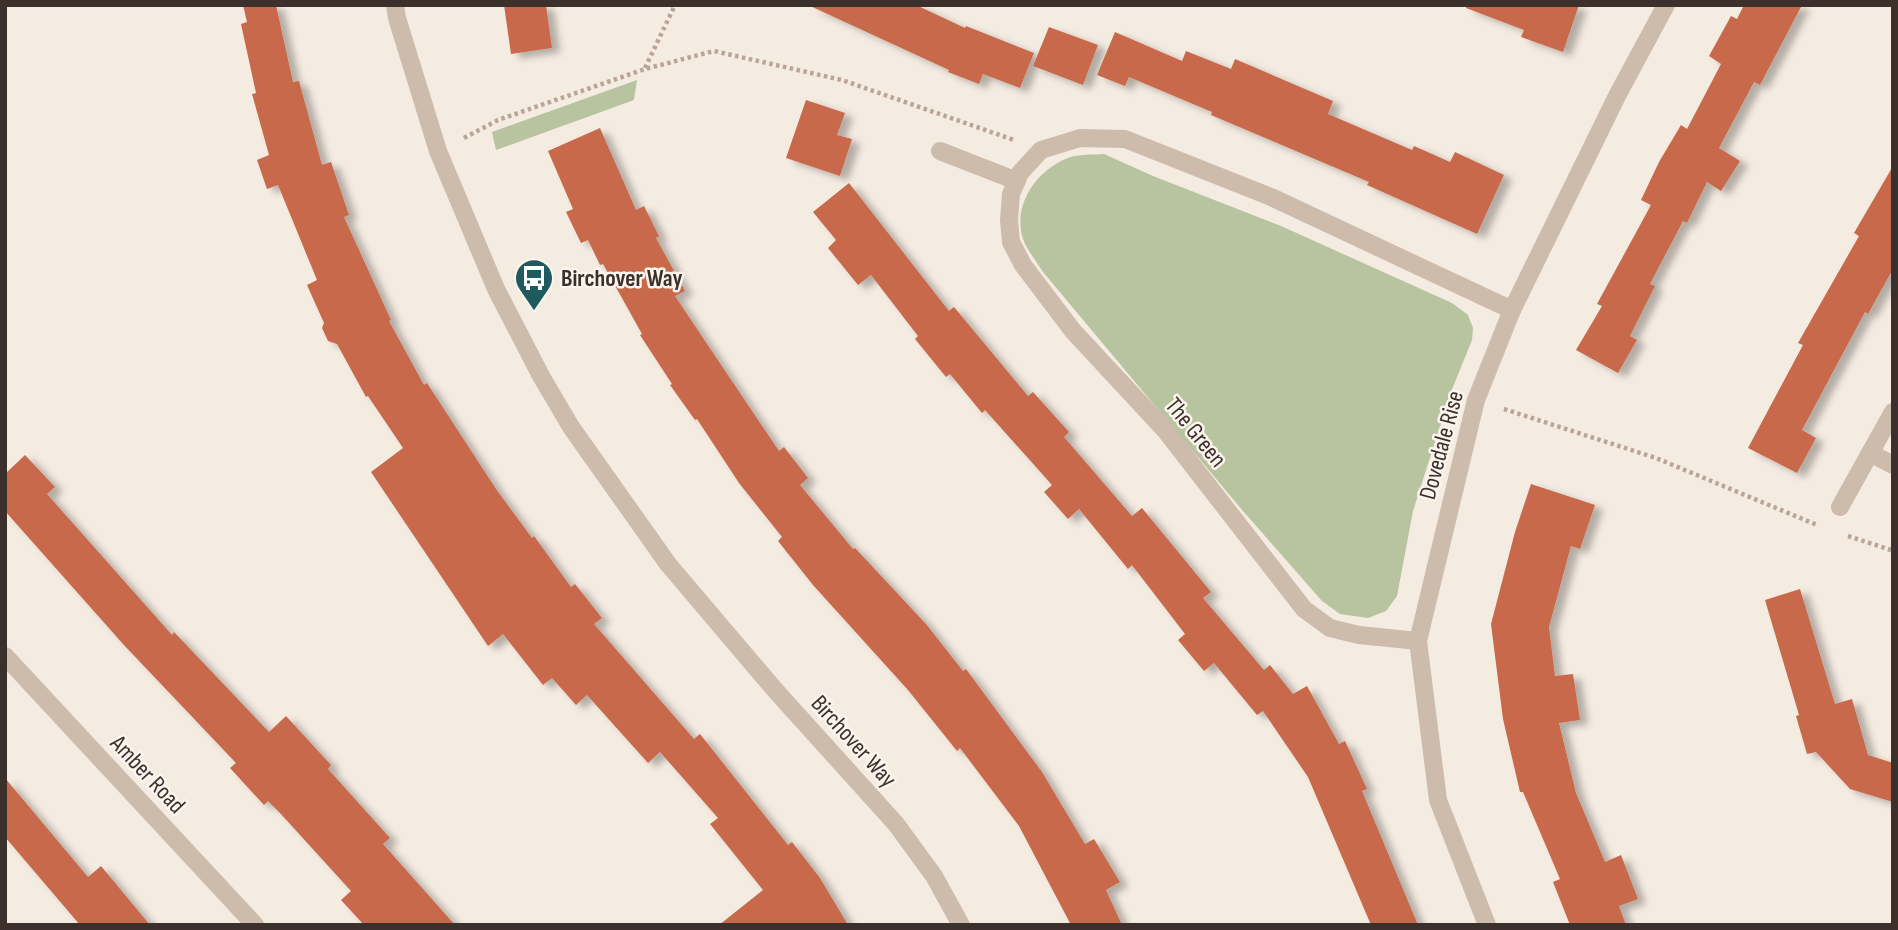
<svg xmlns="http://www.w3.org/2000/svg" width="1898" height="930" font-family="'Sofia Sans Condensed',sans-serif">
	<style>
		.green { fill: #b8c4a0 }
		.building { fill: #c8694b; filter: url(#shadow) }
		.lines { fill: none; stroke-linecap: round; stroke-linejoin: round }
		.path { stroke: #b9a596; stroke-width: 4.5; stroke-dasharray: 3.5 3.5; stroke-linecap: butt }
		.minor { stroke: #cdbbac; stroke-width: 18 }
		.tertiary { stroke: #cdbbac; stroke-width: 18 }
		.labels { text-anchor: middle; stroke-width: 5; stroke-linejoin: round; paint-order: stroke }
		.poi-label { font-size: 24px; font-weight: bold; fill: #3b302b; stroke: #fbf5ee; text-anchor: start }
		.street-label { font-size: 24px; fill: #3b302b; stroke: #fbf5ee }
	</style>
	<defs>
		<filter id="shadow"><feDropShadow dx="8" dy="4.5" stdDeviation="3.5" flood-color="#0004"/></filter>
	</defs>
	<rect width="100%" height="100%" fill="#f4ebe1"/>
	<g class="green">
		<polygon points="637,80 634,100 496,150 492,132"/>
		<path d="M1104,154L1153,176L1281,226L1452,303L1468,315L1473,328L1472,340L1451,392L1413,511L1397,596L1386,611L1368,618L1340,614L1322,601L1243,511L1043,272C1037,263 1030,253 1025,244C1009,207 1037,168 1071,157C1081,154 1094,155 1104,154Z"/>
	</g>
	<g class="building">
		<polygon points="243,5 276,5 293,82 299,81 322,165 331,162 349,215 344,217 391,320 389,321 424,385 427,383 496,489 532,538 534,536 571,587 575,584 602,618 594,624 694,739 700,734 788,845 792,842 820,878 848,925 719,925 763,890 710,824 718,818 660,752 648,763 587,695 576,705 552,678 543,685 503,634 488,646 371,472 403,448 368,396 366,397 337,344 328,341 322,328 324,323 307,285 317,280 278,185 267,189 257,160 269,155 252,94 256,93 241,24 247,22"/>
		<polygon points="504,5 546,5 552,48 511,54"/>
		<polygon points="808,5 916,5 965,28 966,26 1034,53 1020,88 983,74 979,84 948,72 949,70"/>
		<polygon points="1467,5 1579,5 1563,52 1521,37 1524,30 1466,8"/>
		<polygon points="1744,5 1802,5 1760,85 1754,82 1719,148 1740,161 1721,191 1707,182 1687,223 1683,221 1650,284 1655,286 1630,336 1637,340 1618,373 1576,350 1602,306 1597,304 1651,205 1641,200 1659,162 1681,125 1687,129 1721,64 1709,56 1731,16 1737,19"/>
		<polygon points="1049,27 1098,45 1083,85 1033,66"/>
		<polygon points="1115,32 1182,61 1186,51 1231,69 1235,59 1333,101 1328,114 1412,150 1414,146 1450,162 1455,152 1504,175 1477,234 1367,185 1369,182 1211,115 1212,112 1129,77 1125,86 1097,75"/>
		<polygon points="806,100 845,113 837,135 852,139 840,176 786,158"/>
		<polygon points="600,128 636,210 644,206 659,236 656,238 685,291 675,296 701,335 779,451 784,447 808,478 800,485 853,549 855,548 926,624 963,671 966,669 1042,772 1085,844 1094,839 1120,882 1106,890 1122,925 1071,925 1019,826 960,748 957,751 908,690 813,585 778,541 782,537 739,483 697,419 695,420 670,385 672,384 640,335 642,334 603,264 600,265 588,240 581,243 566,212 573,209 548,151"/>
		<polygon points="1893,166 1893,269 1868,314 1865,312 1802,430 1816,438 1797,473 1748,448 1803,345 1798,343 1859,236 1854,233"/>
		<polygon points="849,183 949,311 954,307 1028,396 1033,392 1069,432 1064,437 1132,516 1142,508 1211,592 1203,598 1264,670 1270,665 1293,694 1307,686 1339,744 1345,741 1367,789 1362,791 1418,925 1371,925 1308,777 1263,711 1257,715 1214,663 1204,671 1178,640 1185,634 1132,565 1128,569 1079,509 1068,519 1044,492 1052,485 985,410 982,413 950,374 946,377 915,339 918,336 871,275 858,285 828,248 836,240 813,212"/>
		<polygon points="25,455 55,487 47,494 172,635 174,632 269,732 286,716 331,765 328,769 390,838 383,844 455,925 364,925 341,900 351,891 280,813 268,801 264,805 230,768 236,763 123,644 5,511 5,474"/>
		<polygon points="1531,484 1595,505 1580,549 1571,546 1549,627 1555,676 1573,674 1580,720 1559,723 1576,793 1605,862 1621,855 1638,899 1619,906 1626,925 1570,925 1553,882 1560,879 1523,792 1520,792 1503,719 1491,624 1515,532"/>
		<polygon points="1800,589 1835,704 1852,699 1868,755 1893,763 1893,802 1850,789 1816,752 1807,754 1796,716 1799,715 1765,600"/>
		<polygon points="5,778 88,877 101,866 150,925 80,925 5,837"/>
	</g>
	<g class="lines">
		<g class="path">
			<polyline points="645,68 675,5"/>
			<polyline points="464,138 498,120 645,69 714,51 842,80 1014,140"/>
			<polyline points="1504,409 1656,458 1817,525"/>
			<polyline points="1848,536 1891,550 1893,553"/>
		</g>
		<g class="minor">
			<polyline points="940,151 1017,181"/>
			<polyline points="1870,453 1893,465"/>
			<polyline points="1840,507 1893,412"/>
			<polyline points="1418,641 1359,635 1330,628 1304,609 1165,430 1073,331 1023,265 1011,242 1009,220 1011,194 1020,173 1041,150 1080,138 1125,139 1271,197 1512,310"/>
			<polyline points="5,656 255,925"/>
			<polyline points="1487,925 1438,800 1418,641 1476,400 1512,310 1618,94 1666,5"/>
		</g>
		<polyline class="tertiary" points="395,5 397,18 438,151 496,289 541,376 571,427 668,564 775,690 896,824 934,876 961,925"/>
	</g>
	<defs>
		<symbol id="bus-pin" viewBox="-11 -11 22 30"><path d="M0 17L-7.5 6A9.5 9.5 0 1 1 7.5 6Z" fill="#1f5a5e" stroke="#fbf5ee"/><path d="M-5-6H5V4H4V6H2V4H-2V6H-4V4H-5ZM-3.5-4V0h7V-4ZM-3.5 1.2v1.5H-2V1.2ZM2 1.2v1.5H3.5V1.2Z" fill="#fff"/></symbol>
	</defs>
	<g fill-rule="evenodd">
		<use href="#bus-pin" x="512" y="256" width="44" height="60"/>
	</g>
	<g class="labels">
		<g class="poi-label">
			<text x="561" y="286">Birchover Way</text>
		</g>
		<g class="street-label">
			<text transform="translate(1196 432) rotate(51)" y="8">The Green</text>
			<text transform="translate(1441 445) rotate(-75)" y="8">Dovedale Rise</text>
			<text transform="translate(854 741) rotate(48)" y="8">Birchover Way</text>
			<text transform="translate(148 774) rotate(47)" y="8">Amber Road</text>
		</g>
	</g>
	<rect width="1898" height="930" fill="none" stroke="#3b302b" stroke-width="14"/>
</svg>
